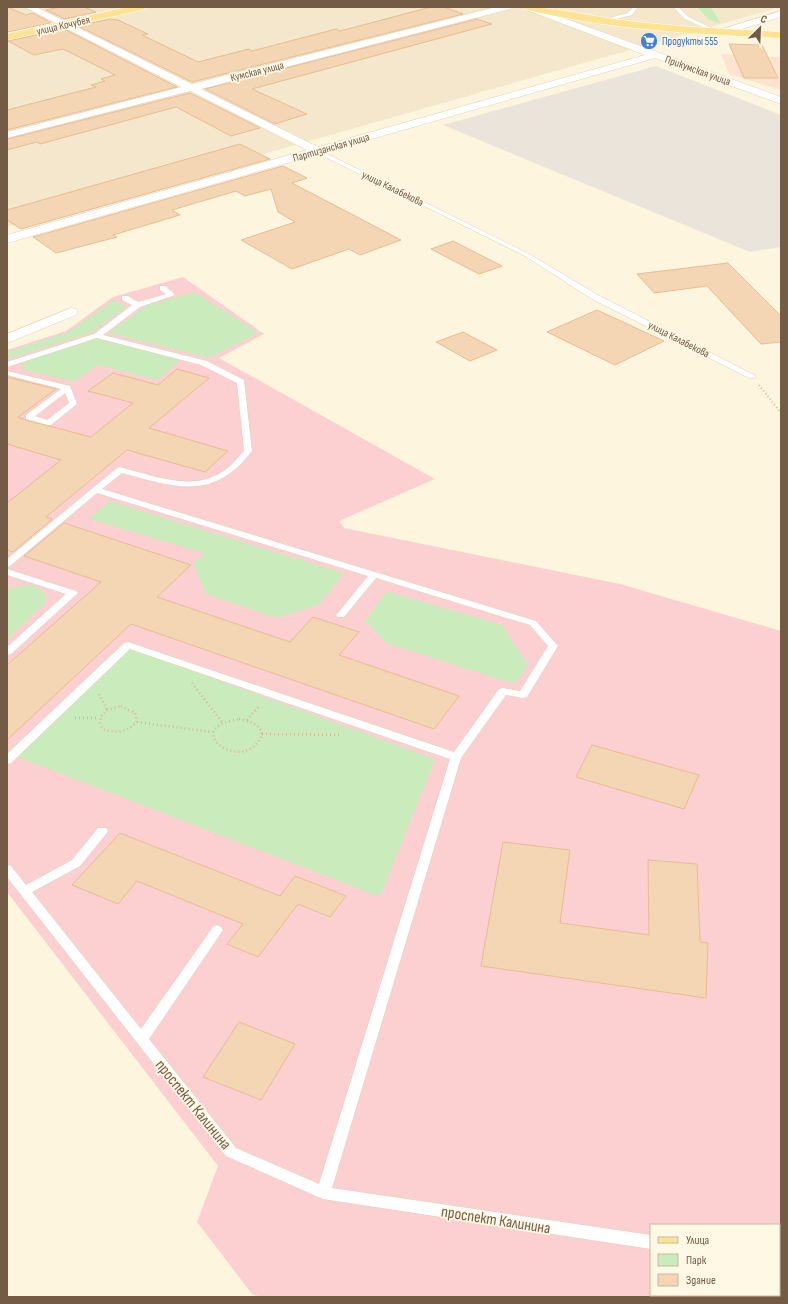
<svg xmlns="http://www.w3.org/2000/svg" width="788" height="1304" font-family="'Sofia Sans Condensed',sans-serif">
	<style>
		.residential { fill: #f5e7cc }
		.commercial { fill: #ffe3d0 }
		.industrial { fill: #ebe4da }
		.medical { fill: #fcd0d0; fill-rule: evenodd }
		.green { fill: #caebbc }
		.building { fill: #f4d5b4; stroke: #e8bd93 }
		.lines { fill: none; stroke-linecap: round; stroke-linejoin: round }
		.service-casing { stroke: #e1d1ba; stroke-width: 1 }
		.minor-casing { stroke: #e1d1ba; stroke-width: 1 }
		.primary-casing { stroke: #fff; stroke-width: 1 }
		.path-far1 { stroke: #d8b898; stroke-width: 2; stroke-dasharray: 1 2.5; stroke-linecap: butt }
		.path { stroke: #d8b898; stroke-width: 2.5; stroke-dasharray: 1 3; stroke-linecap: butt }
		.service { fill: #fff; fill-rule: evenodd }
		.minor { fill: #fff; fill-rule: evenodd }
		.primary { fill: #ffe393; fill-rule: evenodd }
		.labels { text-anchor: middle; stroke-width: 3.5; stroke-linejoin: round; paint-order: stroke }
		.far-street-label { font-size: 11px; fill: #745b45; stroke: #fff8e5 }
		.far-shop-label { font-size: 11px; fill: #366cbe; stroke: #fff8e5; text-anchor: start }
		.near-street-label { font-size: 16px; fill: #745b45; stroke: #fff8e5 }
	</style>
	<rect width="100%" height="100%" fill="#fdf5de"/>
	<polygon class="residential" points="7,7 781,7 7,227"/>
	<polygon class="commercial" points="721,54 781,57 781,90 729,74"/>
	<polygon class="industrial" points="656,66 781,115 781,247 750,252 443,125"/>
	<path class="medical" d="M183,277L264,334L219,358L435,479L339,521L344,528L620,584L781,631V1297H261L252,1294L197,1222L218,1166L7,892V350L66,331L113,297ZM651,1225H779V1295H651Z"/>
	<g class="green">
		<polygon points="697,7 711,7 721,24 708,19"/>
		<polygon points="195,292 258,333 209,358 108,333 145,306"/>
		<polygon points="114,300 126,307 91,333 7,359 7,352 68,332"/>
		<polygon points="96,339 181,359 157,380 97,365 74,382 24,370 21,366 28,360"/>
		<polygon points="109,501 344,573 318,605 277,618 206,594 193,564 204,553 89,519"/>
		<polygon points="21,585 36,586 45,594 45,603 7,639 7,590"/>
		<polygon points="386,591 502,625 528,665 515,684 386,643 365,621"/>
		<polygon points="121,645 435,759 380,897 10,754"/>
	</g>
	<g class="building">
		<polygon points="7,7 26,15 33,13 51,23 7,32"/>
		<polygon points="60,7 84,7 96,12 65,19 46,10"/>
		<polygon points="431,7 444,7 463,14 192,82 78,26 110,19 118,20 148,34 142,35 198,62 249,49 252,51 336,29 340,31"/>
		<polygon points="477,19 492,24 252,89 307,114 275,124 205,89"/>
		<polygon points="64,29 177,87 7,130 7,110 96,87 91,85 105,81 101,79 115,75 63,49 34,55 8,41"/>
		<polygon points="729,44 762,45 778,78 744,78"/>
		<polygon points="190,93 260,128 231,136 176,107 40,144 37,142 7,150 7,139"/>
		<polygon points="240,144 270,159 21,229 7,220 7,210"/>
		<polygon points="283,166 307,178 292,183 401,240 360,255 349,249 292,269 241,240 295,222 278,212 271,189 245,196 236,191 172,210 180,215 113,235 117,237 56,253 33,237"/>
		<polygon points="453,241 502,266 479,274 431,249"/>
		<polygon points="728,263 781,316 781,342 761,344 707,286 654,293 637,274"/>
		<polygon points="597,310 664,341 615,365 547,332"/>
		<polygon points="463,332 497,350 470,361 436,342"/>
		<polygon points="177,369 209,378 149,428 228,451 205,472 127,450 46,517 52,519 13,552 7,550 7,503 61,460 7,444 7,377 56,389 18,417 26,420 91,437 133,403 88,391 113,373 158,385"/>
		<polygon points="64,523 191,565 157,597 290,642 313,617 359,632 339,655 459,696 434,729 131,624 7,740 7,665 101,582 24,556"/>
		<polygon points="592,745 699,775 684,809 576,777"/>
		<polygon points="120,833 280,896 295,876 346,896 330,917 298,904 258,957 227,944 243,924 137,881 118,904 72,885"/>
		<polygon points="503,842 570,850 560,923 649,935 648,860 697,864 700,942 708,943 706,998 481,966"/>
		<polygon points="239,1022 295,1044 261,1100 203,1077"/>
	</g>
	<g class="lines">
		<defs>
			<g id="service">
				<polygon points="633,7 638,7 632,15 601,23 598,21 628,13"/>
				<polygon points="673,7 678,7 689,17 722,33 717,34 685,19"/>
				<polygon points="315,150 319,150 529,254 598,295 756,376 755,378 749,378 592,299 525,256 315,152"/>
				<path d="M160,286H166L175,295L140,307L103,335L207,361L244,380L252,451C213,502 175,487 122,473L102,489L536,621L558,646L527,697L523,698L506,695L461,758L332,1188L651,1235V1249L323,1199L226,1156L7,877V865L11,866L26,885L72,860L98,828H106L108,831L106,834L80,866L32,892L141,1029L213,927L217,925L221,927L223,930L221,933L149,1039L236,1148L319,1184L450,759L130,649L11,763L7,764V754L124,643L128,642L454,752L499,689L503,688L520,691L548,646L530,625L376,578L344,617H338L336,615L338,613L368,576L97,493L10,566L7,567V559L117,468L120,467C151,475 192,492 222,472C231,467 237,458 244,451L237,383L201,365L97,338L7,367V362L94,334L132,305L122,300V296H128L138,302L166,294L160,290Z"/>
				<path d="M7,371L70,386L77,404L51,425H48L26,419V415L61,389L7,375ZM65,393L69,403L47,420L35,416Z"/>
				<polygon points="7,569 76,591 78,593 11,654 7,655 7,647 66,594 7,575"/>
			</g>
			<g id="minor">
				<polygon points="24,7 36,7 192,84 496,7 512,7 510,9 201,89 318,147 645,55 519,7 533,7 781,97 781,104 655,58 7,243 7,235 307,150 190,91 7,138 7,132 181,87"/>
				<polygon points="781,11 781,17 719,36 714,33 716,31"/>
				<polygon points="71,308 76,309 78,312 76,315 7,343 7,334"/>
			</g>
			<g id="primary">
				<polygon points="127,7 147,7 142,10 7,40 7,34"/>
				<path d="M523,7C556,7 589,16 622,20C675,27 728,29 781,32V38C695,34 608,30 524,9Z"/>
			</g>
		</defs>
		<use href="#service" class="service-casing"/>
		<use href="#minor" class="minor-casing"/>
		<use href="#primary" class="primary-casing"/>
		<polyline class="path-far1" points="759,385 781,413"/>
		<g class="path">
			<polyline points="192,683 222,722"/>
			<polyline points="99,694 107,710"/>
			<path d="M121,706L135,713L137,722C127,732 116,734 103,729L100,724L101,716L107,710Z"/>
			<polyline points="75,718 99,718"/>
			<path d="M239,719C249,721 261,724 262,735C246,773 190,736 224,723C228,721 234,720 239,719Z"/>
			<polyline points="247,720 260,705"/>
			<polyline points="137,722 212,732"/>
			<polyline points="262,734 341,735"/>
		</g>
		<use href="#service" class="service"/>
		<use href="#minor" class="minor"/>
		<use href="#primary" class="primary"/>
	</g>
	<defs>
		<symbol id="supermarket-disc" viewBox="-11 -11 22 22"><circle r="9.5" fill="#3f7fe0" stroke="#fff8e5"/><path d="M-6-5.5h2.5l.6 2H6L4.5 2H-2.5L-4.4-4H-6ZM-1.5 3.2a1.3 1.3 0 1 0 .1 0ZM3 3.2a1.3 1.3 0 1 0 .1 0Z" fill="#fff"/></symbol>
	</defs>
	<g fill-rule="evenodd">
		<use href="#supermarket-disc" x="639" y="31" width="20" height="20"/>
	</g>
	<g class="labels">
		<g class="far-street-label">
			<text transform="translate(63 25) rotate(-13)" y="4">улица Кочубея</text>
			<text transform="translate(698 70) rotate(20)" y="4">Прикумская улица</text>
			<text transform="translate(257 71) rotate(-14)" y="4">Кумская улица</text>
			<text transform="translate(331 147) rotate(-16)" y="4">Партизанская улица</text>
			<text transform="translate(393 188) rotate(26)" y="4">улица Калабекова</text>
			<text transform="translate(679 339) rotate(27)" y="4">улица Калабекова</text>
		</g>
		<g class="far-shop-label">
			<text x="662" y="45">Продукты 555</text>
		</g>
		<g class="near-street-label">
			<text transform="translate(194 1104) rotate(51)" y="6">проспект Калинина</text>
			<text transform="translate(496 1219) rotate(9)" y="6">проспект Калинина</text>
		</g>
	</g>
	<rect width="788" height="1304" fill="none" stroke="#745b45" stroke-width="16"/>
	<rect x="650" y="1224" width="130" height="72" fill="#fff8e5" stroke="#c7b9a5"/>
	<rect x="658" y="1237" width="20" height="6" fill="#ffe393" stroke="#c7b9a5"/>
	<text x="686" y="1244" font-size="12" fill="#745b45">Улица</text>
	<rect x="658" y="1254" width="20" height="12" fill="#caebbc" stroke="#c7b9a5"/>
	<text x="686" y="1264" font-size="12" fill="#745b45">Парк</text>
	<rect x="658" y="1274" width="20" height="12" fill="#f4d5b4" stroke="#c7b9a5"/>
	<text x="686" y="1284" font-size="12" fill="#745b45">Здание</text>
	<g transform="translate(760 28) rotate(24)" stroke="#fff8e5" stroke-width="3" paint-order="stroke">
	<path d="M0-3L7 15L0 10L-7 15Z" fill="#745b45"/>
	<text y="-6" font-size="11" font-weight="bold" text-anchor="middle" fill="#745b45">С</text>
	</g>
</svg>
